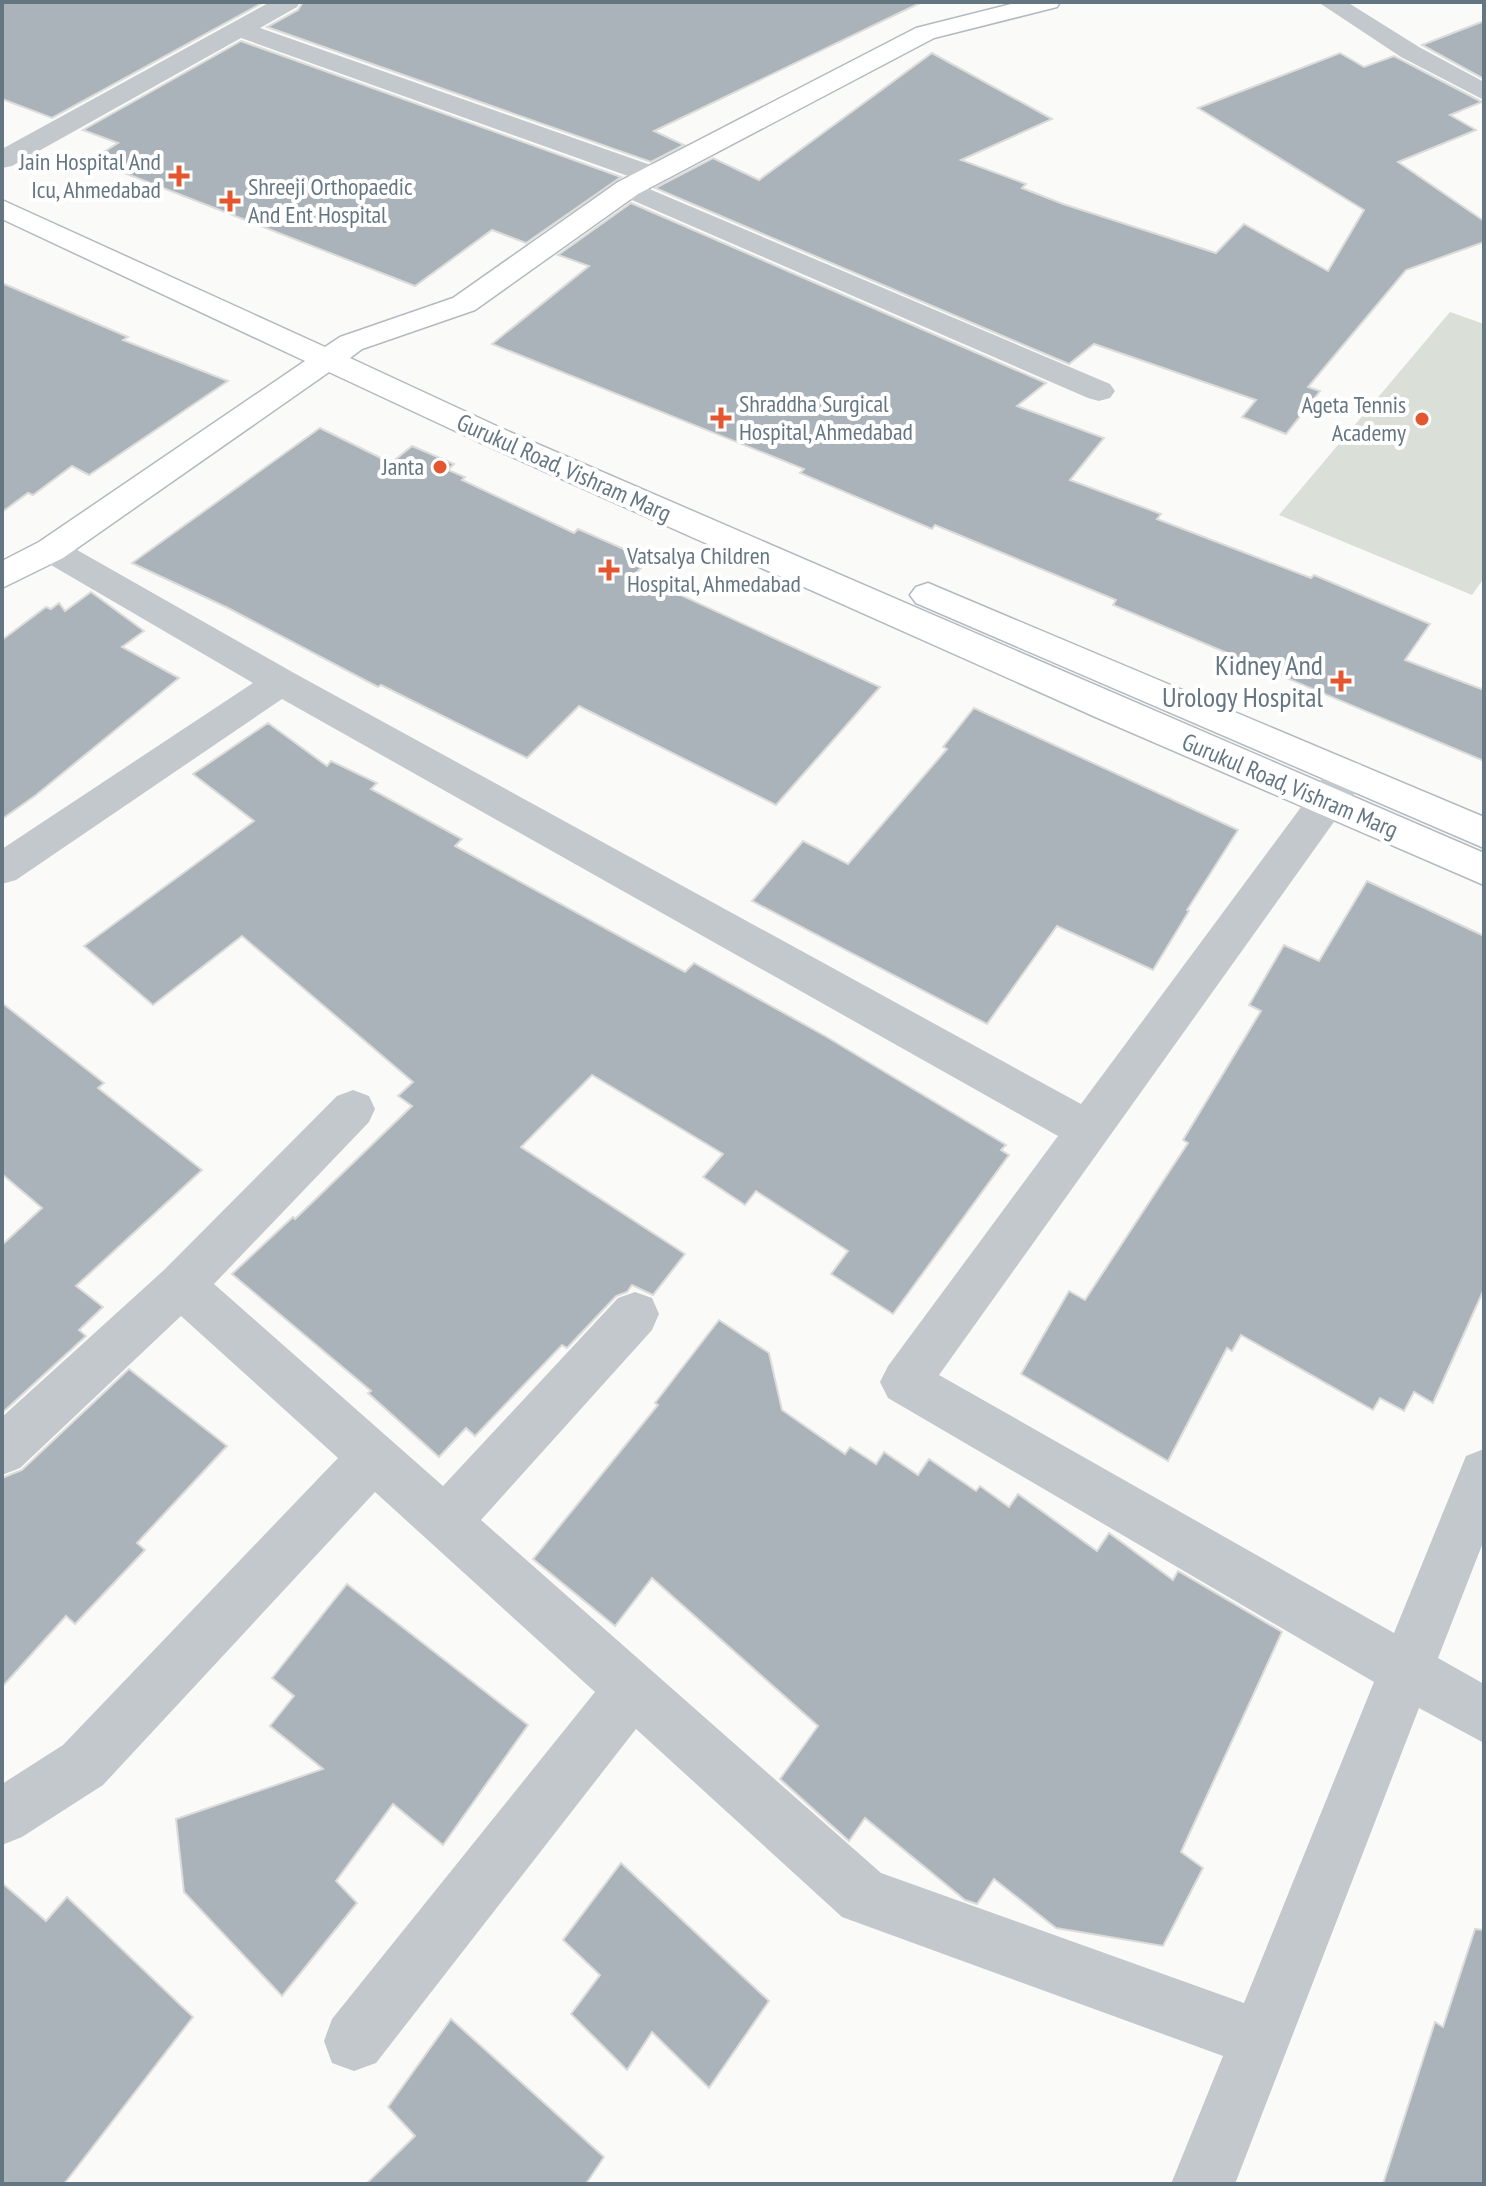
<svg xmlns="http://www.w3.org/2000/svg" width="1486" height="2186" font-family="'PT Sans Narrow',sans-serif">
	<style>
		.green { fill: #dadfd7 }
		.building { fill: #aab3b9; stroke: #dcdcda; stroke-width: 2 }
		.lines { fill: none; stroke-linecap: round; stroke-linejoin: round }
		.secondary-casing { stroke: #b3babf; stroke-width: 3 }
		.street { fill: #c3c8cc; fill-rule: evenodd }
		.secondary { fill: #fff; fill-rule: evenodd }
		.poi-dot { fill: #e4572e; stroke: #fff; stroke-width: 3 }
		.labels { text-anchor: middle; stroke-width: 8; stroke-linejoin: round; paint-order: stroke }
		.far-poi-label { font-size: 24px; fill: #657683; stroke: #fff; text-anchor: end }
		.far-street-label { font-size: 24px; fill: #657683; stroke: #fff }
		.poi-label { font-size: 28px; fill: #657683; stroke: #fff; text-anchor: end }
	</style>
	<rect width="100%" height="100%" fill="#fafaf8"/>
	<polygon class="green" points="1450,312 1484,324 1484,578 1472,595 1279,515"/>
	<g class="building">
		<polygon points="2,2 264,2 52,118 2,99"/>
		<polygon points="303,2 922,2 654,131 684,145 651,162 267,27 298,10"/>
		<polygon points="1484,21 1484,79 1422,45"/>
		<polygon points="241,41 621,177 526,243 492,230 415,286 91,160 118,143 83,130"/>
		<polygon points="932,53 1052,119 961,160 1026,184 1022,188 1063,204 1216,253 1244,224 1328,271 1364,210 1198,108 1340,53 1364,67 1394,56 1482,102 1450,115 1476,130 1398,162 1484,221 1484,242 1406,270 1308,387 1320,391 1286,434 1242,417 1256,400 1094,344 1069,364 655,188 713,158 759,180"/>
		<polygon points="631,203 1046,383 1017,406 1104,438 1070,480 1161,514 1157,519 1311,578 1314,575 1430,624 1405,660 1484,690 1484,761 1113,605 1116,600 935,525 932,529 800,473 804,469 492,344 589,266 558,255"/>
		<polygon points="2,283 128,337 123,340 228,381 89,475 72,466 33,495 28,493 2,512"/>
		<polygon points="320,428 391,463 412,446 454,464 448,470 465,477 462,480 574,533 578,529 649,560 635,574 880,687 776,805 579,706 527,758 381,685 378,687 228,608 132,563"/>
		<polygon points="91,592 144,631 122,647 179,678 36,795 2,819 2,640 46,607 51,609 59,603 65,611"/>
		<polygon points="974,708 1238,830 1187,910 1189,911 1153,970 1057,926 987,1024 752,901 803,841 848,864 947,749 943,747"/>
		<polygon points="268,723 327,766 331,761 377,783 371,789 462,839 455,846 685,972 694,963 825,1036 1006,1145 1001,1150 1009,1155 893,1314 831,1274 848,1251 756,1191 745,1205 703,1177 723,1154 592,1075 521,1147 685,1254 653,1295 632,1285 627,1292 616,1296 567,1348 562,1345 475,1436 466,1428 439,1457 368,1393 371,1391 232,1274 293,1217 295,1219 412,1106 398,1096 413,1082 242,936 153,1005 84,946 254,821 193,774"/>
		<polygon points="1367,881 1484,936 1484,1289 1433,1403 1414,1392 1404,1411 1380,1398 1373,1410 1241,1335 1232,1351 1227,1348 1168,1461 1021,1374 1069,1291 1085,1300 1188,1143 1183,1140 1261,1011 1249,1005 1284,945 1319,961"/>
		<polygon points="2,1003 104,1083 98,1088 202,1170 76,1286 103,1307 79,1330 86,1336 2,1413 2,1245 42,1208 2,1174"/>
		<polygon points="719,1320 769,1353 782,1410 845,1454 850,1447 876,1464 884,1452 918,1475 929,1459 976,1491 980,1486 1009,1507 1018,1494 1097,1551 1109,1533 1173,1580 1178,1571 1282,1632 1181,1852 1203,1868 1163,1946 1056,1928 994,1879 977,1904 965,1900 865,1818 849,1841 780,1779 818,1726 652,1578 615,1626 533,1559 658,1405 655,1403"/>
		<polygon points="129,1369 227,1446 137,1543 145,1550 75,1624 66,1616 2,1687 2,1478 22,1470"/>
		<polygon points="347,1584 528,1725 443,1845 393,1804 336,1881 357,1903 282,1996 184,1892 176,1819 323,1769 270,1726 294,1696 272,1678"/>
		<polygon points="621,1863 769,2001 709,2088 652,2032 627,2070 571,2014 600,1975 563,1940"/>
		<polygon points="2,1883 46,1921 67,1897 193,2017 64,2184 2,2184"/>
		<polygon points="1475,1929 1484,1930 1484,2184 1383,2184 1435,2022 1443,2027"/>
		<polygon points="451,2019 604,2157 586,2184 366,2184 415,2136 388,2107"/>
	</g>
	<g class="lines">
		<defs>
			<g id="secondary">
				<polygon points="1019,2 1060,2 1057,7 934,38 638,194 475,310 362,349 350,358 503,429 1484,853 1484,885 1100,719 481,443 329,372 63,558 2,588 2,561 39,542 305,361 2,219 2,200 325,347 340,337 453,298 618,182 916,28"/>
				<polygon points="928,583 1484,817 1484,848 916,603 910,595 916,587"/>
			</g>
		</defs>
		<use href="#secondary" class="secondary-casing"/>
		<g class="street">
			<polygon points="270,2 300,2 297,7 260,28 662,169 666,175 662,181 652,183 642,181 241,38 12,166 2,168 2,149"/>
			<polygon points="1318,2 1347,2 1419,47 1484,82 1484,100 1401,57"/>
			<polygon points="628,180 1110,384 1115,391 1110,398 1099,401 1088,398 618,194 614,188 618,182"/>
			<polygon points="51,539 63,542 294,673 1081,1104 1333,764 1347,760 1361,764 1366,774 1361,784 939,1375 1394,1633 1466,1456 1484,1449 1484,1540 1438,1658 1484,1684 1484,1743 1419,1708 1235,2184 1171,2184 1223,2056 842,1917 636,1729 376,2063 354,2071 332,2063 324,2041 332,2019 595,1692 375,1492 103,1785 22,1837 2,1845 2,1784 63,1745 338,1458 181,1316 20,1468 2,1475 2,1417 164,1270 337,1096 353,1090 369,1096 375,1109 369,1122 214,1284 443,1486 618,1298 635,1292 652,1298 659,1314 652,1330 481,1520 881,1873 1244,2003 1374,1682 888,1398 880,1382 888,1366 1058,1136 282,699 16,880 2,884 2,849 253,683 39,558 34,550 39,542"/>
		</g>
		<use href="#secondary" class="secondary"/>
	</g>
	<g class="poi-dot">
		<path d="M175 164h8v8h8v8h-8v8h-8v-8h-8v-8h8z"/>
		<path d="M226 189h8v8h8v8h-8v8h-8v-8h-8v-8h8z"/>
		<path d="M717 406h8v8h8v8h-8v8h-8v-8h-8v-8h8z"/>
		<circle cx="1422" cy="419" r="8"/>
		<circle cx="440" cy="467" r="8"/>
		<path d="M605 558h8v8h8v8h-8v8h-8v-8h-8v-8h8z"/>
		<path d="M1337 669h8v8h8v8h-8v8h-8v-8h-8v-8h8z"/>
	</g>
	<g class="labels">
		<g class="far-poi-label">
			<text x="161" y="170">Jain Hospital And<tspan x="161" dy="28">Icu, Ahmedabad</tspan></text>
			<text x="248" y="195" text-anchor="start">Shreeji Orthopaedic<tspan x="248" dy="28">And Ent Hospital</tspan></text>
			<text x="739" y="412" text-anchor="start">Shraddha Surgical<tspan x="739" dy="28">Hospital, Ahmedabad</tspan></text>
			<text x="1406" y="413">Ageta Tennis<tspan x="1406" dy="28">Academy</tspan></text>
			<text x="424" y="475">Janta</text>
			<text x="627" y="564" text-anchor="start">Vatsalya Children<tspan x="627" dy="28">Hospital, Ahmedabad</tspan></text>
		</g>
		<g class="far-street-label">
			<text transform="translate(564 468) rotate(24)" y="8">Gurukul Road, Vishram Marg</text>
			<text transform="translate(1290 786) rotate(23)" y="8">Gurukul Road, Vishram Marg</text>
		</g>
		<g class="poi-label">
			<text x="1323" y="675">Kidney And<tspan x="1323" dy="32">Urology Hospital</tspan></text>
		</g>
	</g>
	<rect width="1486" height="2186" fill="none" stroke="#657683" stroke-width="8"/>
</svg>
